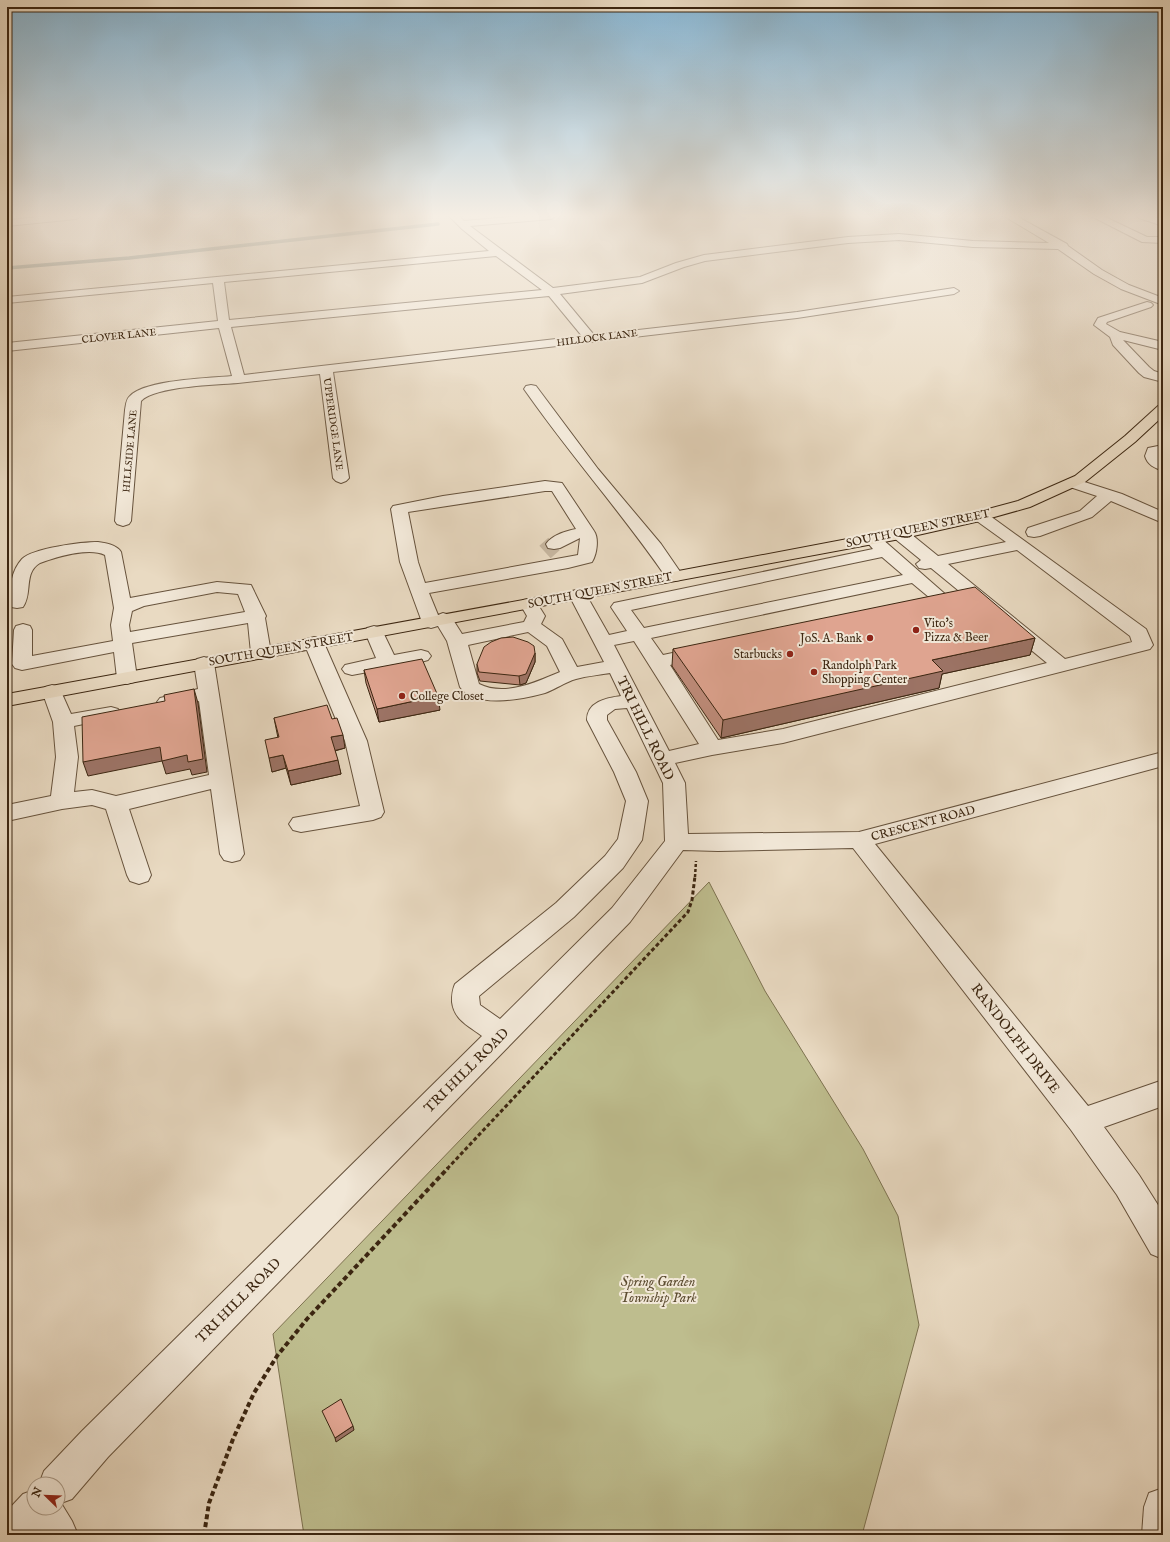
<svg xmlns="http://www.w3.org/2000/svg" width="1170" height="1542" font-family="'IM FELL English',serif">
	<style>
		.green { fill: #bebd8e; stroke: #7d7250 }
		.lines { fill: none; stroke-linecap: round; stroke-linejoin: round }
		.stream { stroke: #737f74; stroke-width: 3.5 }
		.minor-tunnel { stroke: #c6b69f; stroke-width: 17; stroke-dasharray: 17 8; stroke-linecap: butt }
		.minor-casing { stroke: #67533d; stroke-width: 2 }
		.major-casing { stroke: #3c2611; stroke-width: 2 }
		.path-far2 { stroke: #3c2611; stroke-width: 2.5; stroke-dasharray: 3 2; stroke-linecap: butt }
		.path-far1 { stroke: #3c2611; stroke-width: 3; stroke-dasharray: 4 2.5; stroke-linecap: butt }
		.path { stroke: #3c2611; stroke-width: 4; stroke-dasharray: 5 3; stroke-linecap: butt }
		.minor { fill: #f1e7d7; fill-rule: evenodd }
		.major { fill: #e9dac2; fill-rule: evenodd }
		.wall { fill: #c08d7c; stroke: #3c2611 }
		.shaded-wall { fill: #9c7365; stroke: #3c2611 }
		.building { fill: #dfa490; stroke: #3c2611 }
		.poi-dot { fill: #8f2418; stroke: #f1e7d7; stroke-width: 1.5 }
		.labels { text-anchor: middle; stroke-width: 4; stroke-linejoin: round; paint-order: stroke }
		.far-street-label { font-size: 10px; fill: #3c2611; stroke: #f1e7d7 }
		.street-label { font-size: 12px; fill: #3c2611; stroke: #f1e7d7 }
		.poi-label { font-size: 12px; fill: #3c2611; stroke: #f1e7d7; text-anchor: start }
		.near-street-label { font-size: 14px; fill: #3c2611; stroke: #f1e7d7 }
		.near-park-label { font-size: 14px; font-style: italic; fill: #5c4c30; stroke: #f1e7d7 }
	</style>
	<rect width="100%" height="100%" fill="#e9dac2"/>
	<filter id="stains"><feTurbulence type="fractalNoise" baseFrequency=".005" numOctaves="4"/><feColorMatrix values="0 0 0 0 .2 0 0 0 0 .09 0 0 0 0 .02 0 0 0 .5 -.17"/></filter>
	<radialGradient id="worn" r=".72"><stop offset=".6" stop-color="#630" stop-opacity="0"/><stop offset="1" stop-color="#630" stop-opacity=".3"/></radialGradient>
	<polygon class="green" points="709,882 765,991 863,1149 898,1216 919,1325 862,1535 304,1535 273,1334"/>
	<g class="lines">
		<polyline class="stream" points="7,268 129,258 438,224"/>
		<polyline class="minor-tunnel" points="545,552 554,544"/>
		<defs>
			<g id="minor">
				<polygon points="50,216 81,216 76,219 7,226 7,220"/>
				<path d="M449,216H459L464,221L521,216H556L551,219L470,226L553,288L640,277L676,263L704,255L848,237L899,234L973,241L1049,243L1004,216H1016L1067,244L1068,246L1102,270L1129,285L1163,298V305L1121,289L1094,274L1058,249L973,247L899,240L848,243L705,261L684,267L642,283L560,294L594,335L797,312L954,288L959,291L954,294L797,318L333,372L349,478L346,481L341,483L336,481L333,478L320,374C293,377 266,380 238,383C216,385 155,386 141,401L131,521L129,524L123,526L117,524L115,521L125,410C126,405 126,399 130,396C144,380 210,378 232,376L219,328L7,351V343L218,321L213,283L7,303V297L489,251L462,229ZM496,256L542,290L229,320L224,282ZM549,296L582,336L244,375L231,327Z"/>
				<polygon points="1091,216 1103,216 1147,237 1163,237 1163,243 1142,242"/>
				<polygon points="1137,216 1151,216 1163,220 1163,226 1139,218"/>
				<polygon points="1147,302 1151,303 1153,305 1151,307 1107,322 1106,324 1120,332 1163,342 1163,350 1123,340 1149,367 1154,371 1163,374 1163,382 1144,377 1139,373 1113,345 1110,337 1094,325 1098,318"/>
				<path d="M531,385L536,386L598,469L661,544L683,576L680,580L674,581L668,580C623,514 570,455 524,389L526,386Z"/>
				<path d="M1163,445V453L1160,454L1159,456L1163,459V470C1155,469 1147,464 1145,456L1148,448Z"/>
				<polygon points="1072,478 1122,494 1163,512 1163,523 1111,501 1092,517 1040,536 1034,537 1028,536 1026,532 1028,528 1080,511 1097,496 1067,486 1064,483 1067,480"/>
				<path d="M545,481L562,483L594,531C599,538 597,554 592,562L568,568L429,593L438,615L443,613L450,615L462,634L524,622L527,616L520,604L523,600L529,599L535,600L545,616L541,624L562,639L577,667L604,662L569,595L572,591L578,590L584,591L609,635L627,631L611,607L614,603L873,549L867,542L869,538L875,537L881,538L953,601L950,605C940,607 928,611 918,609L915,605L918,601L930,598L912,583L651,638L663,655L701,647L708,649L711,653L708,657L670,665L718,740L783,729L1047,663L931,568L925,569L919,568L916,564L921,560L894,538L892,534L894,530L900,529L906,530L938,556L1006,542L974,519L972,516L974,513L980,511L986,513L1146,629L1153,645L1150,649L783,743L712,755L675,763L685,783L688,834L859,832L1163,752V766L875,844L1088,1106L1163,1080V1106L1104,1127L1139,1175L1163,1213V1259L1151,1254L1117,1195L1071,1130L853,848L718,851L683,850L630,922L108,1457L72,1499L61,1503L72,1521L78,1535H7V1511L23,1494L34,1490V1508H58V1484H39L44,1471L82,1431L482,1036C469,1026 454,1020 452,1002C452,995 452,991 455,984L556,903L605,856L618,839L626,801L614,772L587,720C587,702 606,698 621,696L610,673C599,675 587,676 576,679C565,682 556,689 545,693C523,699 475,709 460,687L447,641L438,626L431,628L424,626L422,622L400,562L391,509L393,506L443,496ZM545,491H552L576,529C566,531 552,535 546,544L548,548L554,549L560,548L580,538L578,555L425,583L418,562L408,512ZM1017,550L1130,636L1132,642L1065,659L948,564ZM882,557L903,575L644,628L631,610ZM528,632L547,646L560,672C536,682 505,697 479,684L468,645ZM634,641L699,744L669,751L614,645ZM627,708L663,783L665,841L612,908L500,1019L480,1005L479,996L574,917L623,868L642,840L648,801L636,772L607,720V715L615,709Z"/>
				<path d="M98,542C106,543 117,545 121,552L130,598L217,582L251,585L266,616L265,618L271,653L268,657L261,659L254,657L251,653L248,623L132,643L137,678L134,682L127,684L120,682L117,678L114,652L22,670L15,668L12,664L14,630L16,626L23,624L30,626L32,630V656L113,641L111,625L114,608L105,555C89,547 56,557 40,563C23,573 33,593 23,607L17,608L11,607L8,603C10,588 11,571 22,559C33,548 82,542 98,542ZM217,592L238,594L245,612L130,632L129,625L132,611L144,606Z"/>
				<polygon points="374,626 381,628 394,655 421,650 428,652 431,656 428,660 421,662 352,675 345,673 342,669 345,665 376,658 365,632 367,628"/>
				<polygon points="314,637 321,639 324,643 367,741 384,812 381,817 373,820 301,832 293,830 289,824 293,818 360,806 345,741 304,643 307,639"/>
				<polygon points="204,657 211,659 214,663 244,854 240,860 232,862 224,860 220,854 211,789 129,809 151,875 148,881 139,884 130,881 127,875 106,809 92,805 62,809 7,821 7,805 51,796 56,757 53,722 42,691 45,687 52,685 59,687 71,714 111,707 118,709 121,713 118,717 74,726 78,757 74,792 92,790 116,796 209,775 199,701 167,708 160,706 157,702 160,698 198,689 194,663 197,659"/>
				<polygon points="1163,1488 1163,1535 1142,1535 1144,1507 1149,1493"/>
			</g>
			<polygon id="major" points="1163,405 1163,416 1135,442 1085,482 1030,507 980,521 900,539 7,706 7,694 578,590 900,529 977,512 1018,501 1075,476 1125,436 1158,406"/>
		</defs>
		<use href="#minor" class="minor-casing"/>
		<use href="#major" class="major-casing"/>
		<polyline class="path-far2" points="695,877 696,861"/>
		<polyline class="path-far1" points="447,1169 688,912 692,900 695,876"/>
		<polyline class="path" points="204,1535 209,1503 233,1439 254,1393 277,1356 307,1319 448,1168"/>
		<use href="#minor" class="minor"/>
		<use href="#major" class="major"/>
	</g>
	<g class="wall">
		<polygon points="1035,638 1030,655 942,674 939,688 721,738 672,666 673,649"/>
		<polygon points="535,653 535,662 526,683 520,685 480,681 477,673 477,664"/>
		<polygon points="364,670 440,710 379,722 366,683"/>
		<polygon points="274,718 332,719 345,748 335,751 341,774 291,785 286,768 272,772 278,738"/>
	</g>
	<g class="shaded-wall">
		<polygon points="1035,638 1030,655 942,674 939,688 721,738 723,720 932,660"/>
		<polygon points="535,653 535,662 526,683 520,685 519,676"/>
		<polygon points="194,689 198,703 207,772 192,775 190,769 166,774 162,761 88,776 83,762"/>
		<polygon points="438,696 440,710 379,722 377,709"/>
		<polygon points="343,735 345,748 333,751 331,737"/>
		<polygon points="283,755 286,768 272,772 269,758"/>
		<polygon points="338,760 341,774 291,785 288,771"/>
		<polygon points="353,1426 354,1430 336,1442 335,1438"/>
	</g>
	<g class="building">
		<polygon points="975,587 1035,638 932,660 943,671 723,720 673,649"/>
		<polygon points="513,637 528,642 534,646 535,653 526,674 519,676 479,672 477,664 484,647 491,642 501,638"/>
		<polygon points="422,659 438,696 377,709 364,670"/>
		<polygon points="194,689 203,759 188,762 187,755 162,761 160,747 83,762 82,717 165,701 164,695"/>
		<polygon points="327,705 332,719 337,718 343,735 331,737 338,760 288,771 283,755 269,758 265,740 279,737 274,718"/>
		<polygon points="341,1399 353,1426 335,1438 322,1411"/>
	</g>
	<linearGradient id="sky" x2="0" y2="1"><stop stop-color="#87b6d4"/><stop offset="0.5" stop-color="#f5eee4"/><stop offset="1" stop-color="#f5eee4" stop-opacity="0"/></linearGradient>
	<rect width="1170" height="432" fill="url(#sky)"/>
	<g class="poi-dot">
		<circle cx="916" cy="630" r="4"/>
		<circle cx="870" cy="638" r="4"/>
		<circle cx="790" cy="654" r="4"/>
		<circle cx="814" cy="672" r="4"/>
		<circle cx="402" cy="696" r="4"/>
	</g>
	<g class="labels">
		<g class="far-street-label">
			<text transform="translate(119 335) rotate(-6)" y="4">CLOVER LANE</text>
			<text transform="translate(597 337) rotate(-7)" y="4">HILLOCK LANE</text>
			<text transform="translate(334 424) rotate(82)" y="4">UPPERIDGE LANE</text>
			<text transform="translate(129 451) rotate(-85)" y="4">HILLSIDE LANE</text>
		</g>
		<g class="street-label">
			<text transform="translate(918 528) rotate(-12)" y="4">SOUTH QUEEN STREET</text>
			<text transform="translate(600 590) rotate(-11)" y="4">SOUTH QUEEN STREET</text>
			<text transform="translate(281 649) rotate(-10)" y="4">SOUTH QUEEN STREET</text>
			<text transform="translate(923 823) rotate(-15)" y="4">CRESCENT ROAD</text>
		</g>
		<g class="poi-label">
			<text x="924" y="627">Vito's<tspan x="924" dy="14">Pizza &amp; Beer</tspan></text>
			<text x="862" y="642" text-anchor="end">JoS. A. Bank</text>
			<text x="782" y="658" text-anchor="end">Starbucks</text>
			<text x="822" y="669">Randolph Park<tspan x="822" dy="14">Shopping Center</tspan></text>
			<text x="410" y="700">College Closet</text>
		</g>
		<g class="near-street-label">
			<text transform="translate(646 728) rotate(64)" y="5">TRI HILL ROAD</text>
			<text transform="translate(1016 1038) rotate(52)" y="5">RANDOLPH DRIVE</text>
			<text transform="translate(466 1070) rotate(-45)" y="5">TRI HILL ROAD</text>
			<text transform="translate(238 1300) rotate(-45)" y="5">TRI HILL ROAD</text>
		</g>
		<g class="near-park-label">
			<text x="658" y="1286">Spring Garden<tspan x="658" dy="16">Township Park</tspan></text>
		</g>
	</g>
	<rect width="1170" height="1542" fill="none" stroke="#e9dac2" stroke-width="24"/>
	<rect x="8" y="8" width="1154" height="1526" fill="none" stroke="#3c2611" stroke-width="2"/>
	<rect x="12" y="12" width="1146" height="1518" fill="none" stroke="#3c2611"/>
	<g transform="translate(46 1496) rotate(293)"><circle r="19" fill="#f1e7d7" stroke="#a99a88"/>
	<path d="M0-3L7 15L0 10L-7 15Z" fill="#8f2418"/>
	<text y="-6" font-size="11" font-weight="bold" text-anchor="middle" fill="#3c2611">N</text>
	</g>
	<rect width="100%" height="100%" filter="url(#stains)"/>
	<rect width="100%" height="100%" fill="url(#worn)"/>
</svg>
